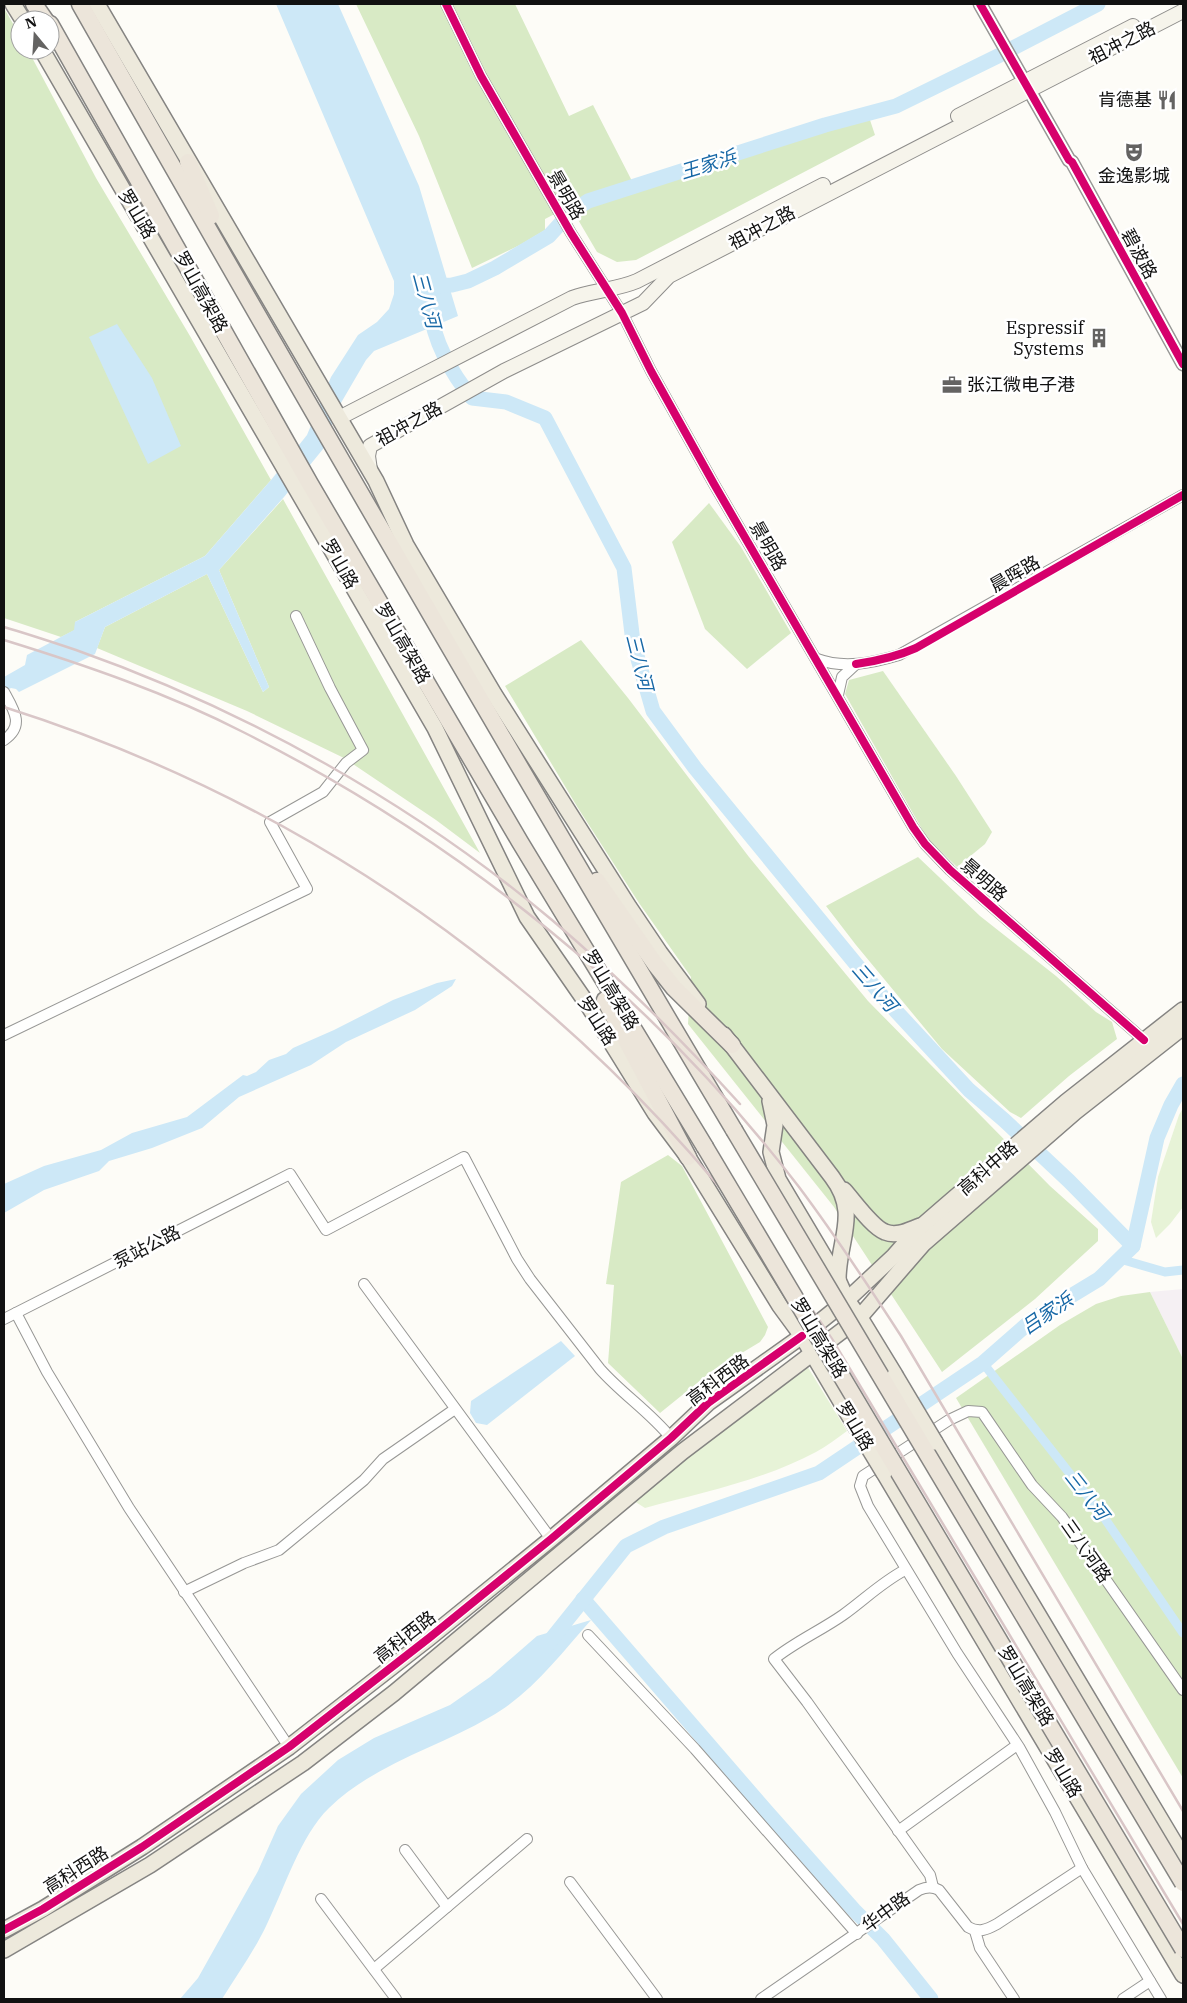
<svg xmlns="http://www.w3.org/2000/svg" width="1187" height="2003" font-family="'IBM Plex Serif','Noto Sans SC',serif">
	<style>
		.industrial { fill: #f5f0f3 }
		.green { fill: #e7f3d7 }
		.forest { fill: #d8eac5 }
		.water { fill: #cde8f7 }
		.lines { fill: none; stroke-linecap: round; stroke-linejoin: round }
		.canal { stroke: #cde8f7; stroke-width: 9 }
		.river { stroke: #cde8f7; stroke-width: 15 }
		.minor-casing { stroke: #979795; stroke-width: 12 }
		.tertiary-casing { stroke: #979795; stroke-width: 15 }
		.secondary-casing { stroke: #8e8d8b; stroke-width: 16 }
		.primary-casing { stroke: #858482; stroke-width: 18 }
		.trunk-casing { stroke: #858482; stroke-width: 19 }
		.minor { stroke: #fffffe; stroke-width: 10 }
		.tertiary { stroke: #fffffe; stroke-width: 12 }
		.secondary { stroke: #f6f4eb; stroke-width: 14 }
		.primary { stroke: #ede9dc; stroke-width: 15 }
		.trunk { stroke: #ece5da; stroke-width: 16 }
		.rail { stroke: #d9c6c7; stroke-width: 2.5 }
		.primary-bridge-casing { stroke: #858482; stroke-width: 18; stroke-linecap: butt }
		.trunk-bridge-casing { stroke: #858482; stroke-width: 19; stroke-linecap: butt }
		.primary-bridge { stroke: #ede9dc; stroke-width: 15 }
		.trunk-bridge { stroke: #ece5da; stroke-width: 16 }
		.cycleway-casing { stroke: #fff; stroke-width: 11 }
		.cycleway { stroke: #d6006c; stroke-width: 8 }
		.labels { text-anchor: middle; stroke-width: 5; stroke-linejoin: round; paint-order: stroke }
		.street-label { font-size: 18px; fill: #111; stroke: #fff }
		.poi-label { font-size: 18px; fill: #111; stroke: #fff; text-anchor: end }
		.water-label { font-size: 19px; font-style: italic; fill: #1768a6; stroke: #fff }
	</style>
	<rect width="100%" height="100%" fill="#fdfcf7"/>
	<polygon class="industrial" points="1183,1289 1183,1359 1150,1292"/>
	<g class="green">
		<polygon points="1183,1108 1183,1207 1170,1224 1156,1238 1151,1222 1158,1177 1179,1115"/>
		<path d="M804,1361L847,1431C837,1438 827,1446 816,1452C764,1480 701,1493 645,1508L634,1501Z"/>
	</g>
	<g class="forest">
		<polygon points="356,4 515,4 569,116 593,105 632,181 866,108 875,135 636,260 617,262 597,252 570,206 545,219 545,230 520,245 472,268 419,136"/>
		<polygon points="4,8 20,36 20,50 28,50 96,178 190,336 271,480 205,556 75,622 75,630 61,637 4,618"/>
		<polygon points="283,499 480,853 436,820 344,758 247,711 97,648 105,627 207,574 263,692 269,687 219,570"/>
		<polygon points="709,503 741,547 791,633 747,669 705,629 672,542"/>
		<polygon points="581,640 628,698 749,857 868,1001 1050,1186 1098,1229 1098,1241 1035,1299 942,1372 834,1207 688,1024 691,977 639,903 578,808 505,686"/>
		<polygon points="883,671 956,776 992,832 985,844 957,867 927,838 845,694 849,680"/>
		<polygon points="918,857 980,916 1056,976 1096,1012 1112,1022 1117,1039 1069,1076 1021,1118 1010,1112 942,1049 856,945 826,906"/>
		<polygon points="668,1155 682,1166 768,1327 765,1335 760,1342 712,1371 660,1413 608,1363 614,1285 606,1284 621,1182"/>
		<polygon points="1150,1292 1183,1359 1183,1778 956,1398 1060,1325 1096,1304 1121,1296"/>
	</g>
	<g class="water">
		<polygon points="276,4 338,4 419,186 458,316 374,351 366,360 338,408 323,449 284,497 219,570 269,687 263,692 207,574 105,627 95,654 19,692 16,689 11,688 4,692 4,677 25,665 27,655 74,630 75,622 205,556 271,480 307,435 331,377 358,335 377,322 389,309 394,294 394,281"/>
		<polygon points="117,324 152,378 181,446 148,464 89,337"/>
		<polygon points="456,979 452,986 415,1010 346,1042 311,1065 239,1097 202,1128 152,1148 109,1161 99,1171 44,1190 4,1213 4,1184 44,1166 101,1150 132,1133 187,1117 243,1075 247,1076 256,1072 269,1060 286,1054 293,1048 334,1030 393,1000 437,983"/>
		<polygon points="561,1341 575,1356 487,1425 476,1423 470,1413 471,1401"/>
		<path d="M591,1620C560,1655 531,1694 490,1717C437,1748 374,1764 329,1808C301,1835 284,1889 267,1924C255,1950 237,1975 222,1999H180L198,1978L258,1871L278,1826L301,1794L338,1760L374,1738L450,1705L490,1677L537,1636Z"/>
	</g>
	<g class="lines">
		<g class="canal">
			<polyline points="1120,1259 1165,1272 1183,1270"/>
			<polyline points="983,1363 1103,1516 1183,1633"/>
		</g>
		<g class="river">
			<polyline points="1013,48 1098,4"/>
			<polyline points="430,286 452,285 468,281 495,268 549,236 570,213 588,201 825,125 896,106 1000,55"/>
			<path d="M430,308C433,340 451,373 472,398L506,402L545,418L624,568L633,642L653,711L695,768L883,997L969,1090L1004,1120L1069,1181L1133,1246"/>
			<polyline points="583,1599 767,1812 854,1910 883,1939 931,1999"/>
			<polyline points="546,1646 626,1546 664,1527 819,1473 983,1363 1033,1319 1099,1279 1133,1246 1157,1138 1171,1105 1183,1084"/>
		</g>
		<defs>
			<g id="minor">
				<polyline points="446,4 481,76 571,233 622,313 651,371 714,484 913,827 925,844 950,870 1144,1040"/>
				<path d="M817,659C844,669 872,663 899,655L1183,495"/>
				<path d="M4,692C14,710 25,726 4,740"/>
				<polyline points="838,695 842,677 856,664"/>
				<polyline points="4,1035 307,889 270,822 323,792 346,763 363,750 330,688 296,616"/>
				<polyline points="364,1284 551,1539"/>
				<polyline points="16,1313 47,1372 129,1508 289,1747"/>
				<path d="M4,1319L290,1174L326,1230L464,1157L517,1259L530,1279L600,1369C622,1394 650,1412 671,1438"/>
				<path d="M905,1570C882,1582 864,1600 843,1615C820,1631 795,1642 774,1659L807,1702L930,1875L933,1887"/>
				<polyline points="184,1592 244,1563 279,1550 364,1480 383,1459 455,1409"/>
				<polyline points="588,1635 695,1749 857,1934"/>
				<polyline points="898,1831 1017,1745"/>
				<polyline points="405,1850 447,1907"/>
				<polyline points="570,1882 657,1999"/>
				<polyline points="321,1899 396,1999"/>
				<polyline points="975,1931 980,1948 1014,1999"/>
				<polyline points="374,1969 527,1839"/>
				<path d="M761,1999L919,1890C926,1887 932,1886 939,1890L968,1927C979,1933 986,1930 997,1924L1082,1868"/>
				<polyline points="1123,1999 1150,1981"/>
				<polyline points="1161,1999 1082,1868 1055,1812 1019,1747 957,1653 868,1506 860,1486 863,1476 949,1420 968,1411 982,1412 1032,1485 1062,1517 1183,1690"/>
			</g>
			<polyline id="tertiary" points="980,4 1069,160 1072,162 1183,364"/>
			<g id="secondary">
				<polyline points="958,116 1133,26"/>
				<path d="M339,418L572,298C594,290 616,290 637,281L823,185"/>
				<polyline points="370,470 368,456 370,446 504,371 643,303 669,276 1183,11"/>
			</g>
			<g id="primary">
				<polyline points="13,4 23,20"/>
				<polyline points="97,4 376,481 406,545 494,694 629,907 660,953 698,1004"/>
				<polyline points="42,50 435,728 527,917 588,1005 655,1113 688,1157 780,1306 802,1336 844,1407"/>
				<path d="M724,1035L832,1177C860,1214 838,1239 838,1280"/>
				<polyline points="770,1101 775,1125 771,1152 778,1179 838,1280 847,1300 862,1321 895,1375"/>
				<path d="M844,1190C854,1201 872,1227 885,1232C897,1237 909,1230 920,1226"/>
				<polyline points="935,1442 1183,1857"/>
				<polyline points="884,1473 1183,1975"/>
				<polyline points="4,1930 43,1909 142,1847 289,1747 429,1638 551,1539 671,1438 708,1403 802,1336 847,1300 894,1256 915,1232 945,1206 1066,1102 1183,1010"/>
				<polyline points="4,1950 150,1865 303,1763 394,1693 682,1452 859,1318 923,1244 1075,1112 1183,1027"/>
			</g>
			<g id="trunk">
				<polyline points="34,4 45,20"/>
				<path d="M80,4C294,381 512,757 734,1130"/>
				<polyline points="50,24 310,484 520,842 705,1147"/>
				<polyline points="188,162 211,216"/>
				<polyline points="597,881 655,964 674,988 732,1045"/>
				<polyline points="605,1000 688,1157"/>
			</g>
		</defs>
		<use href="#minor" class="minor-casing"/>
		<use href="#tertiary" class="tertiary-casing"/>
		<use href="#secondary" class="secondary-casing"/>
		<use href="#primary" class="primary-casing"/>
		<use href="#trunk" class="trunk-casing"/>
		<use href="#minor" class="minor"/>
		<use href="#tertiary" class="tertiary"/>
		<use href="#secondary" class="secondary"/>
		<use href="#primary" class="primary"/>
		<use href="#trunk" class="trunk"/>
		<g class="rail">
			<path d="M4,627C28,634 52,642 76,650C246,710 414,804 552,920C619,977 681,1039 740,1104"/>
			<path d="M4,640C85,665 167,693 243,732C458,840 652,995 799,1187C835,1235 868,1285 901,1336L1183,1811"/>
			<path d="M4,707C348,816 635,1038 832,1339L1183,1924"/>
		</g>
		<defs>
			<g id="primary-bridge">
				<polyline points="895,1375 935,1442"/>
				<polyline points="844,1407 884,1473"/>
			</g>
			<g id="trunk-bridge">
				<polyline points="734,1130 1183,1883"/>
				<polyline points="705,1147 1183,1949"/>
			</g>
		</defs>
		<use href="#primary-bridge" class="primary-bridge-casing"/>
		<use href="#trunk-bridge" class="trunk-bridge-casing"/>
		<use href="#primary-bridge" class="primary-bridge"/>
		<use href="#trunk-bridge" class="trunk-bridge"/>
		<defs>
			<g id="cycleway">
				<polyline points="446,4 481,76 571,233 622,313 651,371 714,484 913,827 925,844 950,870 1144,1040"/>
				<polyline points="980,4 1069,160 1072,162 1183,364"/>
				<path d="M856,664C877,661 896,657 916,648L1183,495"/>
				<polyline points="4,1930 43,1909 142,1847 289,1747 429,1638 551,1539 671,1438 708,1403 802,1336"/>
			</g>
		</defs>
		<use href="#cycleway" class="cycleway-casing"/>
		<use href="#cycleway" class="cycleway"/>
	</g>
	<defs>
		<symbol id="restaurant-bare" viewBox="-9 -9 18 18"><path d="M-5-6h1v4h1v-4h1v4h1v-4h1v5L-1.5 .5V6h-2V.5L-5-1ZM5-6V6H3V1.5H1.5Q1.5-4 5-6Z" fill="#646362" stroke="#fff" stroke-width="2.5" paint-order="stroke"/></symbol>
		<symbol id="theatre-bare" viewBox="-9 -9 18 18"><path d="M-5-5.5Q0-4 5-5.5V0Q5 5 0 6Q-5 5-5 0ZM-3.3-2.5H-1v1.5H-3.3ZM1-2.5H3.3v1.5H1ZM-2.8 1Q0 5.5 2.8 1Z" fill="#646362" stroke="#fff" stroke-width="2.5" paint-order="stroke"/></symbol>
		<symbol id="building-bare" viewBox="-9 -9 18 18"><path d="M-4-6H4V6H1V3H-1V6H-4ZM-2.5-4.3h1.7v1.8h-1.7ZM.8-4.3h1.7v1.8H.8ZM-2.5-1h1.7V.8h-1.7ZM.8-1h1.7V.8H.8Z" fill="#646362" stroke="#fff" stroke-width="2.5" paint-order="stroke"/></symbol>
		<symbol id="office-bare" viewBox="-9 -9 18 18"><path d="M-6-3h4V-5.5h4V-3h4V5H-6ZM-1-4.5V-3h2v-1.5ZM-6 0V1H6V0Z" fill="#646362" stroke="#fff" stroke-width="2.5" paint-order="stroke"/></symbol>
	</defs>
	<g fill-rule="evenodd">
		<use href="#restaurant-bare" x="1153" y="86" width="28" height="28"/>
		<use href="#theatre-bare" x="1120" y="138" width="28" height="28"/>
		<use href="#building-bare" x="1085" y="324" width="28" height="28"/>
		<use href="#office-bare" x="938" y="371" width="28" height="28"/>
	</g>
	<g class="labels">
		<g class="street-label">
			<text transform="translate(1122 43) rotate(-27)" y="6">祖冲之路</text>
			<text transform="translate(566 195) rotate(60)" y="6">景明路</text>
			<text transform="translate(137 214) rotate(59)" y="6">罗山路</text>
			<text transform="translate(762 228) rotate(-28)" y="6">祖冲之路</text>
			<text transform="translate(1139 254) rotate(61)" y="6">碧波路</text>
			<text transform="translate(201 292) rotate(61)" y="6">罗山高架路</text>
			<text transform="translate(409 424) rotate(-29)" y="6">祖冲之路</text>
			<text transform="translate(768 546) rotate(60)" y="6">景明路</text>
			<text transform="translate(340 564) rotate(60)" y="6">罗山路</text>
			<text transform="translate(1015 574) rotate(-30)" y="6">晨晖路</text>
			<text transform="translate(403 643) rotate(60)" y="6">罗山高架路</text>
			<text transform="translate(984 880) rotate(41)" y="6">景明路</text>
			<text transform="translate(611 990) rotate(59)" y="6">罗山高架路</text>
			<text transform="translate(597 1021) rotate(57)" y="6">罗山路</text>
			<text transform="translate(988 1168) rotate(-41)" y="6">高科中路</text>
			<text transform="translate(147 1247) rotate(-27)" y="6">泵站公路</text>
			<text transform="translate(819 1338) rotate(59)" y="6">罗山高架路</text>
			<text transform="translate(718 1380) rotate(-37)" y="6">高科西路</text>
			<text transform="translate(855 1426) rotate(59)" y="6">罗山路</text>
			<text transform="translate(1086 1551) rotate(55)" y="6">三八河路</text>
			<text transform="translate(405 1637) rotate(-38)" y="6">高科西路</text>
			<text transform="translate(1026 1686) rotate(59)" y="6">罗山高架路</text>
			<text transform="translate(1063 1773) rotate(59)" y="6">罗山路</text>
			<text transform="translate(76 1870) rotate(-32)" y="6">高科西路</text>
			<text transform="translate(886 1912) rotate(-36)" y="6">华中路</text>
		</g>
		<g class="poi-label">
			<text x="1152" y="106">肯德基</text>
			<text x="1134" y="182" text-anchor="middle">金逸影城</text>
			<text x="1084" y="334">Espressif<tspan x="1084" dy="21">Systems</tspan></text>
			<text x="967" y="391" text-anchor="start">张江微电子港</text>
		</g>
		<g class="water-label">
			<text transform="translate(708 164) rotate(-17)" y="7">王家浜</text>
			<text transform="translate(427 300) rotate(75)" y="7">三八河</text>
			<text transform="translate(640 662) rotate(76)" y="7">三八河</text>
			<text transform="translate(875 987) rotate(49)" y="7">三八河</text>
			<text transform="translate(1047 1313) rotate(-34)" y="7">吕家浜</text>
			<text transform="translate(1087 1495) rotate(52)" y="7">三八河</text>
		</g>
	</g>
	<rect width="1187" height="2003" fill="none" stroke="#111111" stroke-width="10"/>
	<g transform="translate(35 35) rotate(342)"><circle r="24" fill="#ffffff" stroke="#a0a0a0"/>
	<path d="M0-4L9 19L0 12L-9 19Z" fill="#646362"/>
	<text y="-8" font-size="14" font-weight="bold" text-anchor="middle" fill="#111111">N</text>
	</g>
</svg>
